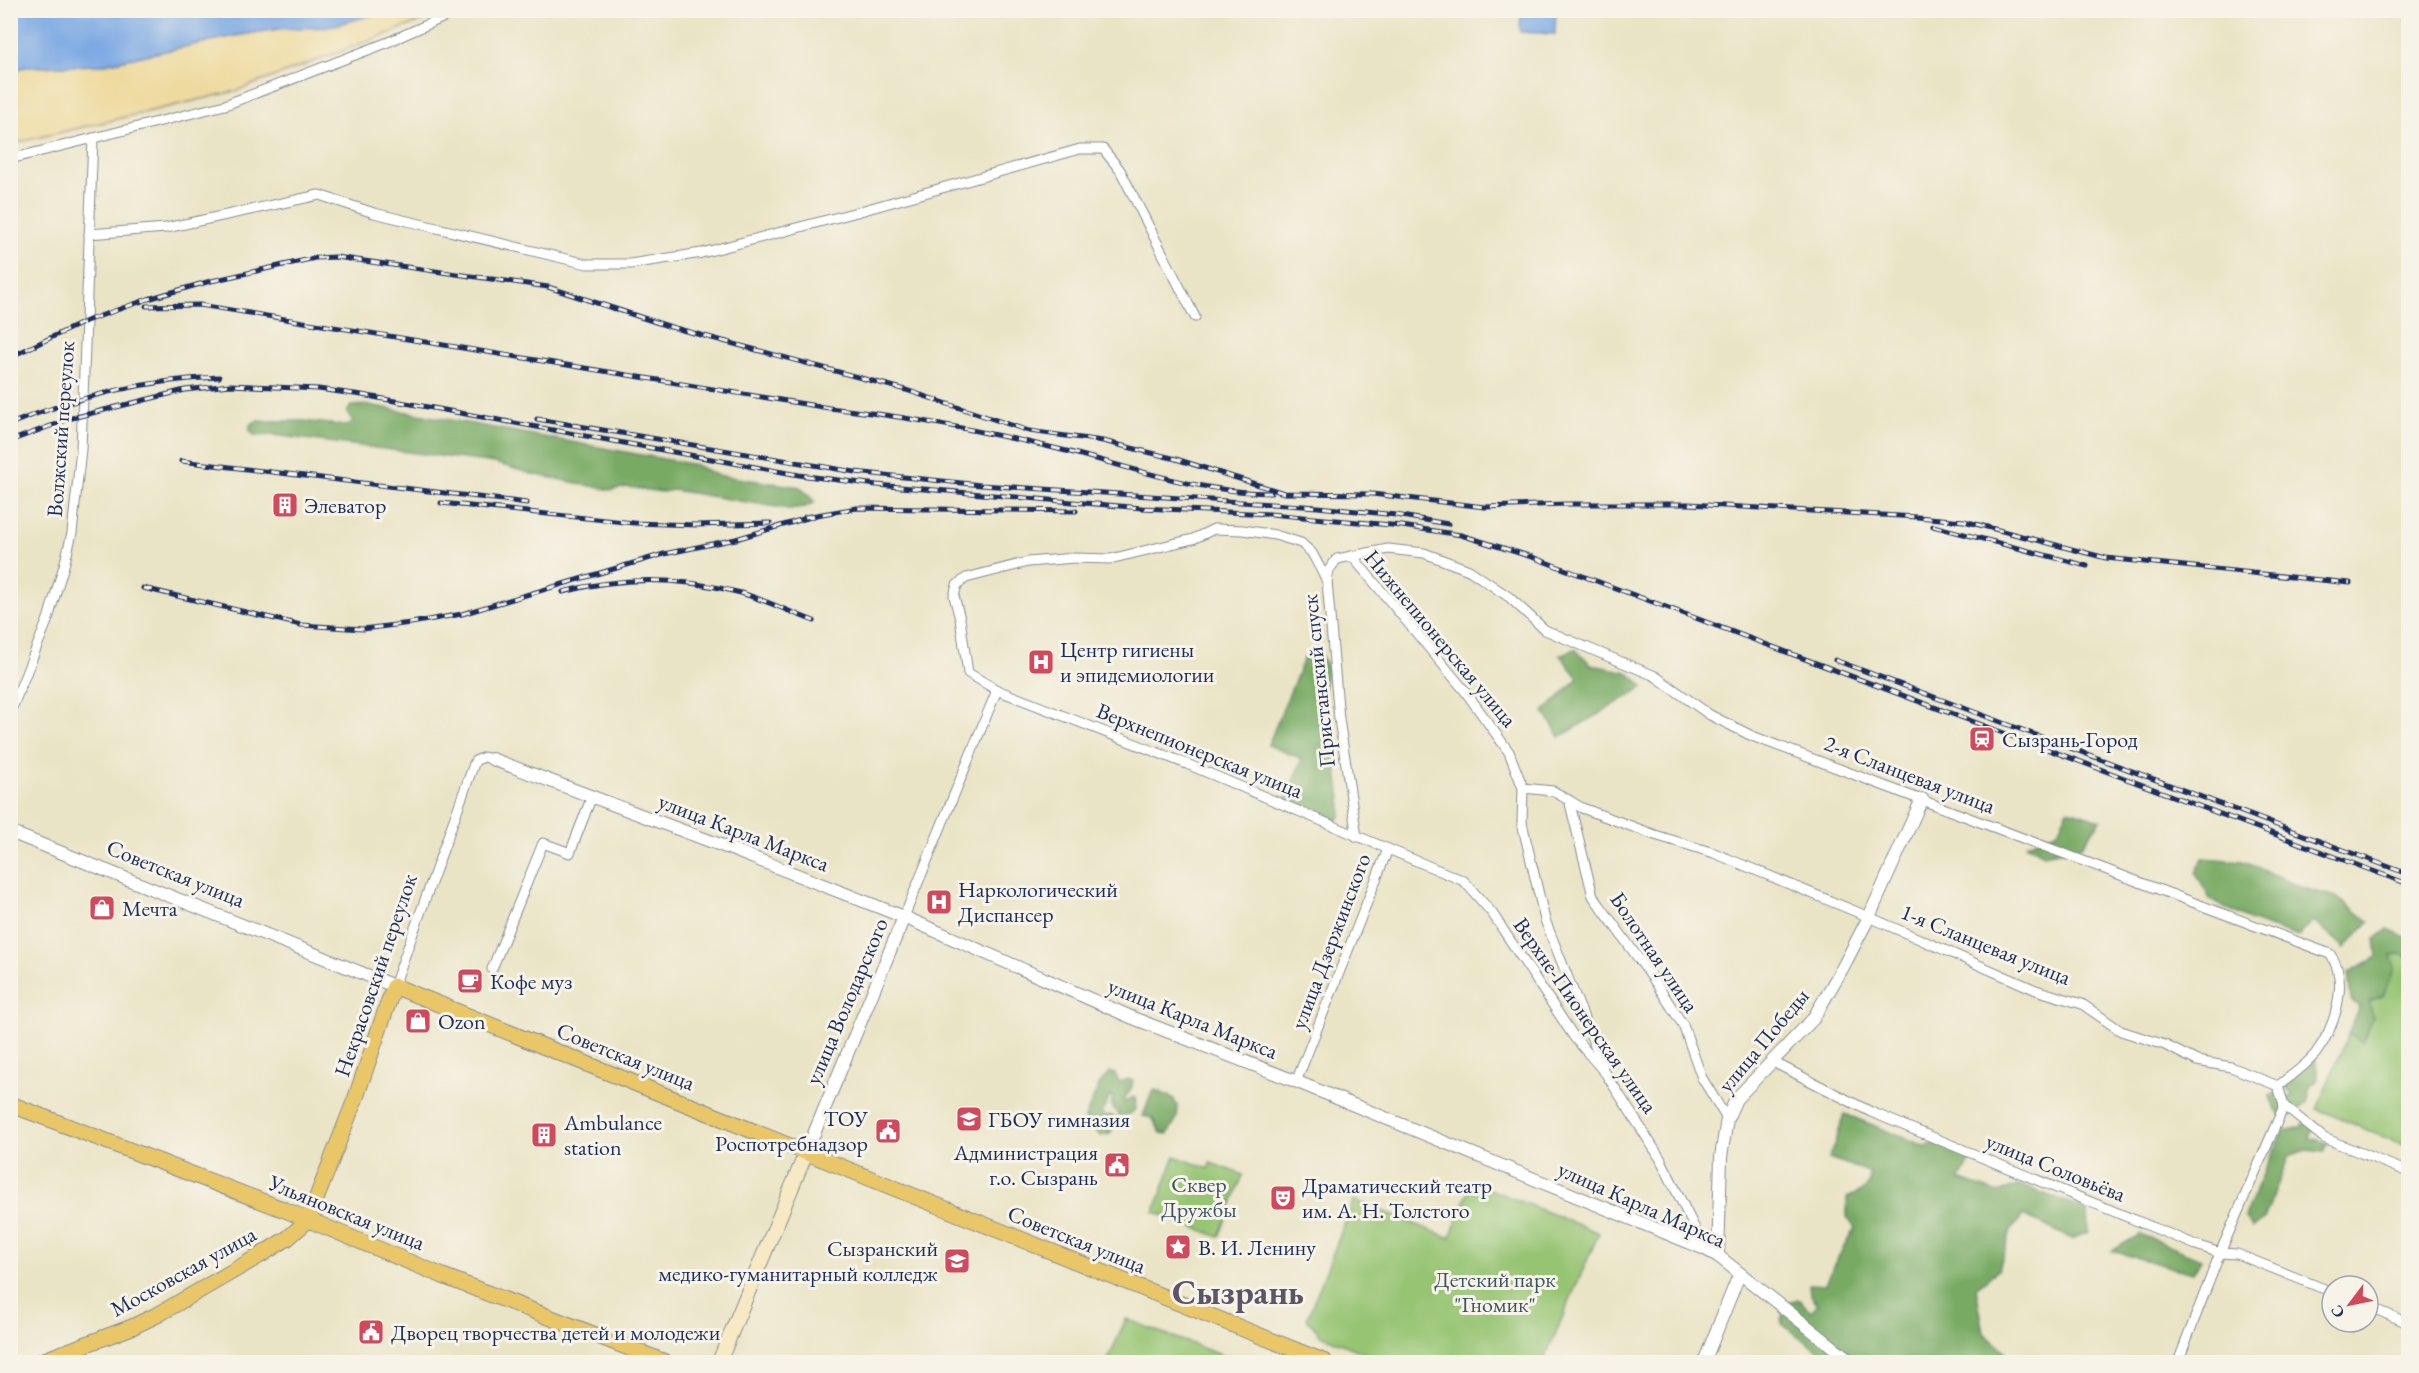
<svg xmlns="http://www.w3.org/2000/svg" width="2419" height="1373" font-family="'EB Garamond',serif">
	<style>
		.green { fill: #96c472; stroke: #587a68; stroke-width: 1.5 }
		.forest { fill: #78aa64; stroke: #4a6c61; stroke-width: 1.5 }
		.sand { fill: #eeda9e; stroke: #84847e; stroke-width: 1.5 }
		.water { fill: #7aa8e3; stroke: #4a6ca0; stroke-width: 1.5 }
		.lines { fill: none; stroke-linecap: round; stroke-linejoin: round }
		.minor-casing { stroke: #828a92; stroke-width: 11 }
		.tertiary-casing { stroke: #828a92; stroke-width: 14 }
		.secondary-casing { stroke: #828a92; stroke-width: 16 }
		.primary-casing { stroke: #828a92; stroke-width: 17 }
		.minor { stroke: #fff; stroke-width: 9 }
		.tertiary { stroke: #fff; stroke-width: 12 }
		.secondary { stroke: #f6e9c3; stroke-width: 14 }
		.primary { stroke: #e9c769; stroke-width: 15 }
		.rail-casing { stroke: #1b2f5e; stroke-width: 5 }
		.rail { stroke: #f7f3e8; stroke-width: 3; stroke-dasharray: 9; stroke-linecap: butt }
		.labels { text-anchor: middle; stroke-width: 6; stroke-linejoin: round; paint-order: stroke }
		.street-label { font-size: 22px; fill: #1b2f5e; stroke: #f7f3e8 }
		.poi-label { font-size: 22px; fill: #1b2f5e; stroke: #f7f3e8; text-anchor: start }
		.park-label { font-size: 22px; fill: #3a5463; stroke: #f7f3e8 }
		.town-label { font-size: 34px; font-weight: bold; fill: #5c5467; stroke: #f7f3e8 }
	</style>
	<rect width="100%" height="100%" fill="#f7f3e8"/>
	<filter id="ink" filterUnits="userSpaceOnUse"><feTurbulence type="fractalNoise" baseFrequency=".0167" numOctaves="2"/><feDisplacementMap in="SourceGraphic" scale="12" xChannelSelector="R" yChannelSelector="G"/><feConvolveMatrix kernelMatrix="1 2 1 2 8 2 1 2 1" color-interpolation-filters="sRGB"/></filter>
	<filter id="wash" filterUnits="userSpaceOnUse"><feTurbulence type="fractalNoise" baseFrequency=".008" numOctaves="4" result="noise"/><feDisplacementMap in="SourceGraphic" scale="24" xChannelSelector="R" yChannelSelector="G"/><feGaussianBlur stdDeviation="1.35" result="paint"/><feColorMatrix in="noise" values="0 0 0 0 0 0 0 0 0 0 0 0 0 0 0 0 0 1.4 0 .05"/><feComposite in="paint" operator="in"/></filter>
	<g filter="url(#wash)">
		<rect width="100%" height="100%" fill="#eae4c6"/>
		<g class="green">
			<polygon points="2387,941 2408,950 2408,1147 2317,1109"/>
			<polygon points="1175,1156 1209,1169 1211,1163 1243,1175 1219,1237 1154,1212"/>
			<polygon points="1472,1182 1599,1233 1543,1362 1385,1362 1321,1335 1307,1319 1354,1200 1450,1238"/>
			<polygon points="1126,1319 1239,1362 1107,1362"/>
		</g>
		<g class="forest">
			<polygon points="369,405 696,465 716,475 800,487 815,502 805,507 789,509 673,490 662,492 627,487 611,490 532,474 495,463 273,435 255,436 250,431 250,425 256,421 304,421 348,426 353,421 347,412 351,406"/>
			<polygon points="1575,649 1592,665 1627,672 1644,687 1560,737 1544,712 1578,678 1560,655"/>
			<polygon points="1313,651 1321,655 1328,670 1324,688 1341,798 1341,815 1336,822 1285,801 1302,759 1268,745 1305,656"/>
			<polygon points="2068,810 2101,820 2082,846 2044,854 2026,844 2058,831"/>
			<polygon points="2203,858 2243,861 2300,887 2336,897 2369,921 2345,948 2314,921 2298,937 2249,920 2210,899 2196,873"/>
			<polygon points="2388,929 2408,938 2408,958 2401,954 2391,955 2395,968 2383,996 2369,1001 2373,1017 2363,1043 2348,1034 2359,1007 2351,1000 2348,973 2377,957 2375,939"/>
			<polygon points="2315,1054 2318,1079 2309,1089 2308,1103 2287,1117 2278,1112 2269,1097 2275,1093 2285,1098 2293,1096 2285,1085"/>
			<path d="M1110,1072L1115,1074L1119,1082L1128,1079L1133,1081L1131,1090L1123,1100L1125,1102L1133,1097L1135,1098C1138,1111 1132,1116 1119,1115L1111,1106L1113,1097L1110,1096L1102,1113L1105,1117L1111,1115L1117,1119L1110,1134L1100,1136L1093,1127L1086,1122L1085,1118C1092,1102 1097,1083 1110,1072Z"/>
			<polygon points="1155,1090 1173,1098 1178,1107 1177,1118 1168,1134 1161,1133 1152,1118 1143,1116 1152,1092"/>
			<polygon points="1845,1114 1927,1147 1937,1140 1973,1158 1959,1179 1998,1193 2020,1185 2087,1209 2088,1232 2072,1239 2023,1215 2011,1231 1999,1269 1976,1288 1984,1333 2017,1362 1834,1362 1782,1324 1784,1303 1798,1299 1811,1311 1818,1304 1810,1294 1809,1284 1826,1285 1833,1266 1855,1228 1847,1217 1847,1198 1865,1189 1870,1182 1869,1172 1829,1158"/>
			<polygon points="2308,1119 2316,1123 2309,1137 2328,1143 2324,1152 2306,1150 2289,1156 2264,1219 2253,1227 2245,1218 2248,1207 2283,1131 2301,1127"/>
			<polygon points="2140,1234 2201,1259 2193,1273 2112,1251"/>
		</g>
		<polygon class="sand" points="389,11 448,11 236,91 11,144 10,71 25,67 100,65 235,36"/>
		<g class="water">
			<polygon points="11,10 389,10 389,11 327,27 278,29 235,36 100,65 25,67 11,71"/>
			<polygon points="1521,11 1556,11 1555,34 1520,32"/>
		</g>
	</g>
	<g filter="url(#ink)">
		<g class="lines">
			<defs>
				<g id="minor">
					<polyline points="10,159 225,105 386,43 460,10"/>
					<polyline points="89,234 166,228 319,195 374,213 587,264 630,264 702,253 857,212 1080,149 1103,149 1120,170 1195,317"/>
					<path d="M1352,556L1388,549L1424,553L1469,570L1509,597L1545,630L1655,676L1710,715L1752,736L2330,954C2350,981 2335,1027 2316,1053C2306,1066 2290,1076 2278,1086"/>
					<polyline points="1327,581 1312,553 1301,543 1275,535 1243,530 1214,529 1193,539 1110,559 1074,558 1028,562 966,578 957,585 954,596 960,619 968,673 997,690 1187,764 1464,881 1492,913 1574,1037 1606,1074 1660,1158 1705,1249"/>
					<polyline points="10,713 48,619 65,562 72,533 81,449 93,138"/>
					<polyline points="1523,788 1553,791 1582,808 1655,835 1714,853 1869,917 2036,990 2082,1004 2121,1031 2165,1045 2197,1061 2231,1067 2278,1086 2284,1106 2324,1138 2408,1172"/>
					<polyline points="1569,800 1593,896 1654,980 1683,1025 1702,1078 1727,1119"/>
					<polyline points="1357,837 1339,719 1327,581 1329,570 1337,559 1352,556 1465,691 1509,752 1523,788 1522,823 1545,920 1603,1066"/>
					<polyline points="904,917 997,690"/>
					<polyline points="492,969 543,843 570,853 592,796"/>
					<polyline points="394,986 475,761 484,757 492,759"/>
					<polyline points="1771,1061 1871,1112 2196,1245 2220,1253 2237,1254 2332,1292"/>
					<polyline points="1296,1082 1388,849"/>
					<polyline points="2368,1306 2408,1323"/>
					<polyline points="2178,1362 2220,1253 2284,1106"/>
				</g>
				<g id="tertiary">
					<polyline points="492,759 731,849 904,917 1133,1018 1300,1083 1705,1249 1718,1256 1852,1362"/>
					<polyline points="10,832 394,986"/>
					<polyline points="806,1153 904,917"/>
					<polyline points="1718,1256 1721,1157 1727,1119 1736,1099 1813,1019 1843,967 1869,917 1922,799"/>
					<polyline points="1704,1362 1739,1275"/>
				</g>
				<polyline id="secondary" points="719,1362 806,1153"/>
				<g id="primary">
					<polyline points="10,1104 285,1210 443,1276 665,1362"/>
					<polyline points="39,1362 132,1327 159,1314 259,1256 288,1238 308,1220 356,1097 394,986 1325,1362"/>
				</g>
			</defs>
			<use href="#minor" class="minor-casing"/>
			<use href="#tertiary" class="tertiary-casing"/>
			<use href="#secondary" class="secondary-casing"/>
			<use href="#primary" class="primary-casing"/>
			<use href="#minor" class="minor"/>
			<use href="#tertiary" class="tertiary"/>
			<use href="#secondary" class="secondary"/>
			<use href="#primary" class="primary"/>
			<defs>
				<g id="rail">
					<path d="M146,306L200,305L829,408C906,416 983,431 1058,449C1128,466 1198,493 1271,493"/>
					<polyline points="10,357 86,321 148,299 207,282 315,258 336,257 548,287 671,327 906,390 1029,431 1103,441 1176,459 1284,493 1372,494 1485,507 1565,504 1688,504 1917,517 1964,521 2106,558 2350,583"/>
					<polyline points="537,419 855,472 981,485 1318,507 1396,515 1448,524"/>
					<path d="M10,424C79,396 145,380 219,377"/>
					<polyline points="10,441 72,418 185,390 230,385 318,389 362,395 799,475 877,485 1142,508 1270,514 1402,526 1461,535 1532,557 2408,884"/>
					<polyline points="181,461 527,503"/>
					<polyline points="441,503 634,523 696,525 770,523"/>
					<polyline points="805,517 857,508 1076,511"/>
					<polyline points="1933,526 2087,566"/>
					<polyline points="143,588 301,625 363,629 411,623 462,614 664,554 736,539 814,516"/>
					<path d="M563,592C622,576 682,577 741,593C765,600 790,612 814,621"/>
					<polyline points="1835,660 2408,874"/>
				</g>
			</defs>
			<use href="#rail" class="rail-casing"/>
			<use href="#rail" class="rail"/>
		</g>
	</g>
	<defs>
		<symbol id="building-square" viewBox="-11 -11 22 22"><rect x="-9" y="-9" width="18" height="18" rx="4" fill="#d1495b" stroke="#f7f3e8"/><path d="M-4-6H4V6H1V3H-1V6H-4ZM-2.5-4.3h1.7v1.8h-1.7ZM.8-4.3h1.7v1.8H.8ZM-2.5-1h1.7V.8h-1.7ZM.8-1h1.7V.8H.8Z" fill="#fff"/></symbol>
		<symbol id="hospital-square" viewBox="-11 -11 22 22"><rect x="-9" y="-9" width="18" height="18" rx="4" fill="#d1495b" stroke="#f7f3e8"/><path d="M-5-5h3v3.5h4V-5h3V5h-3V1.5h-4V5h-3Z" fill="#fff"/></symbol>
		<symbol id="station-square" viewBox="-11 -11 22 22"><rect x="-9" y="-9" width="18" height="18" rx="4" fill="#d1495b" stroke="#f7f3e8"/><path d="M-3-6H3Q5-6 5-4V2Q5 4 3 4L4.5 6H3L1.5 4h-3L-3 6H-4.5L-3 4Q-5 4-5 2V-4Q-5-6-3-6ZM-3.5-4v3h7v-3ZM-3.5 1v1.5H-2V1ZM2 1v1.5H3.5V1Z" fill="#fff"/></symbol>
		<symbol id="shop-square" viewBox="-11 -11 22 22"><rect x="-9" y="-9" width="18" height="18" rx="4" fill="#d1495b" stroke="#f7f3e8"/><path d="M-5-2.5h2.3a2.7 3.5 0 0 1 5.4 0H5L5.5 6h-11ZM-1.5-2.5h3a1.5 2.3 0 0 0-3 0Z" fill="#fff"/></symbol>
		<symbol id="cafe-square" viewBox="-11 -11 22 22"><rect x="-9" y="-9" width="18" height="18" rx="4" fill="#d1495b" stroke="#f7f3e8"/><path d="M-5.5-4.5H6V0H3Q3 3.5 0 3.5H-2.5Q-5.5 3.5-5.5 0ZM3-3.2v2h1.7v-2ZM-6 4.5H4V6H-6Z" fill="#fff"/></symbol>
		<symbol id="school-square" viewBox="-11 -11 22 22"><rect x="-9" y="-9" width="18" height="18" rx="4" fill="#d1495b" stroke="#f7f3e8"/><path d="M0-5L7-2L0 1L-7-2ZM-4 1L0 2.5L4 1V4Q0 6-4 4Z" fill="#fff"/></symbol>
		<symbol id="civic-square" viewBox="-11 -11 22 22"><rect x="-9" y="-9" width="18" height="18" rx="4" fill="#d1495b" stroke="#f7f3e8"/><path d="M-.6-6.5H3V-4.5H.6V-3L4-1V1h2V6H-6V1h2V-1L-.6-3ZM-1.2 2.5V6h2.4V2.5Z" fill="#fff"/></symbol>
		<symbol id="theatre-square" viewBox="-11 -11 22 22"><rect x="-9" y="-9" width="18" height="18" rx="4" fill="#d1495b" stroke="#f7f3e8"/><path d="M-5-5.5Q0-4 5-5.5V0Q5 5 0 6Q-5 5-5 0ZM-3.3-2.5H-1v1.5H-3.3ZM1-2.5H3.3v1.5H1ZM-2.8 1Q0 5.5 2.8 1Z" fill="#fff"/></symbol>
		<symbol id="sight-square" viewBox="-11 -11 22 22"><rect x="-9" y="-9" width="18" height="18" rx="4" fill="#d1495b" stroke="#f7f3e8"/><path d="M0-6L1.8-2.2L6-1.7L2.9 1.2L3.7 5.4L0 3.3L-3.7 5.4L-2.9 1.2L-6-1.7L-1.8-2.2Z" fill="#fff"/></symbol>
		<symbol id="university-square" viewBox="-11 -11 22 22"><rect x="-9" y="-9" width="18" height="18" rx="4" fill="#d1495b" stroke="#f7f3e8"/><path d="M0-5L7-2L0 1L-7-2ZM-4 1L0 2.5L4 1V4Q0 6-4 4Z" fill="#fff"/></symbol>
	</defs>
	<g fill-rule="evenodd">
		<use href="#building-square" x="270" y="490" width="30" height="30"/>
		<use href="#hospital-square" x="1026" y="647" width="30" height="30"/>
		<use href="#station-square" x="1967" y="724" width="30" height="30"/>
		<use href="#hospital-square" x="924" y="887" width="30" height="30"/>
		<use href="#shop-square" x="87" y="893" width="30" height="30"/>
		<use href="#cafe-square" x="455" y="966" width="30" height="30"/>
		<use href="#shop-square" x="403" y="1006" width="30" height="30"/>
		<use href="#school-square" x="954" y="1104" width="30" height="30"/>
		<use href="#civic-square" x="873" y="1116" width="30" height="30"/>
		<use href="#building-square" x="529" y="1120" width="30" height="30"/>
		<use href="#civic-square" x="1102" y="1150" width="30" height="30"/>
		<use href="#theatre-square" x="1268" y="1183" width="30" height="30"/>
		<use href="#sight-square" x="1163" y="1232" width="30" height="30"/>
		<use href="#university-square" x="942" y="1246" width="30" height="30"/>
		<use href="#civic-square" x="356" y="1317" width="30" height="30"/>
	</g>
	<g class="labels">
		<g class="street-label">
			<text transform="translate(60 429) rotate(-86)" y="8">Волжский переулок</text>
			<text transform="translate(1441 638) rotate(50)" y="8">Нижнепионерская улица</text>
			<text transform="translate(1318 681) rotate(-96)" y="8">Пристанский спуск</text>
			<text transform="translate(1200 750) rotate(22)" y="8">Верхнепионерская улица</text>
			<text transform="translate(1910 774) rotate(21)" y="8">2-я Сланцевая улица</text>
			<text transform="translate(744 832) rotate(21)" y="8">улица Карла Маркса</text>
			<text transform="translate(176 873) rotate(22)" y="8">Советская улица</text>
			<text transform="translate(1330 941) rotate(-69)" y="8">улица Дзержинского</text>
			<text transform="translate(1986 944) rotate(22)" y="8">1-я Сланцевая улица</text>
			<text transform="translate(1655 952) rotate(56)" y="8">Болотная улица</text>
			<text transform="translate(375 975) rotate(-71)" y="8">Некрасовский переулок</text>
			<text transform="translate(846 1001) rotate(-67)" y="8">улица Володарского</text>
			<text transform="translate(1586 1015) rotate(55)" y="8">Верхне-Пионерская улица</text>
			<text transform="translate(1193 1018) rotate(22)" y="8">улица Карла Маркса</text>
			<text transform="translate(1763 1040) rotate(-50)" y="8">улица Победы</text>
			<text transform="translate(626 1056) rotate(22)" y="8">Советская улица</text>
			<text transform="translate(2056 1167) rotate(22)" y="8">улица Соловьёва</text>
			<text transform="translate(1642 1204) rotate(24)" y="8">улица Карла Маркса</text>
			<text transform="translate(347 1212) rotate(22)" y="8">Ульяновская улица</text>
			<text transform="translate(1077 1239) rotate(22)" y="8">Советская улица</text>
			<text transform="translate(183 1271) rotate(-29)" y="8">Московская улица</text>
		</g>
		<g class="poi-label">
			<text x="304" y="513">Элеватор</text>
			<text x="1060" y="657">Центр гигиены<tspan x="1060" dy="25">и эпидемиологии</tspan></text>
			<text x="2002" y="747">Сызрань-Город</text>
			<text x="958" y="897">Наркологический<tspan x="958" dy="25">Диспансер</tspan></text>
			<text x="122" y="916">Мечта</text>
			<text x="490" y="989">Кофе муз</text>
			<text x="438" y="1029">Ozon</text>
			<text x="868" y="1126" text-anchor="end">ТОУ<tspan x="868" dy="25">Роспотребнадзор</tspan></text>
			<text x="988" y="1127">ГБОУ гимназия</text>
			<text x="564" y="1130">Ambulance<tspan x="564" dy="25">station</tspan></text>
			<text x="1098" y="1160" text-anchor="end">Администрация<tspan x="1098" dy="25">г.о. Сызрань</tspan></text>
			<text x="1302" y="1193">Драматический театр<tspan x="1302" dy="25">им. А. Н. Толстого</tspan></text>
			<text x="1198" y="1255">В. И. Ленину</text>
			<text x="938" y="1256" text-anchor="end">Сызранский<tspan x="938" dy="25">медико-гуманитарный колледж</tspan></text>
			<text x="391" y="1340">Дворец творчества детей и молодежи</text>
		</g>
		<g class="park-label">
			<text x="1199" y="1192">Сквер<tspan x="1199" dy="25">Дружбы</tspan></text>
			<text x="1495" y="1287">Детский парк<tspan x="1495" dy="25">"Гномик"</tspan></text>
		</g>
		<g class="town-label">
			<text x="1238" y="1304">Сызрань</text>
		</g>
	</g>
	<rect width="2419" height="1373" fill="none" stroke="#f7f3e8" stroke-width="36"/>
	<g transform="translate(2350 1304) rotate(238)"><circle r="28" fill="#f7f3e8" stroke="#9fa5b1" stroke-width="1.5"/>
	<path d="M0-4.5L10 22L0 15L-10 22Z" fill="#d1495b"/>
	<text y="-9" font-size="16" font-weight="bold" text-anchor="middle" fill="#1b2f5e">С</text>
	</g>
</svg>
